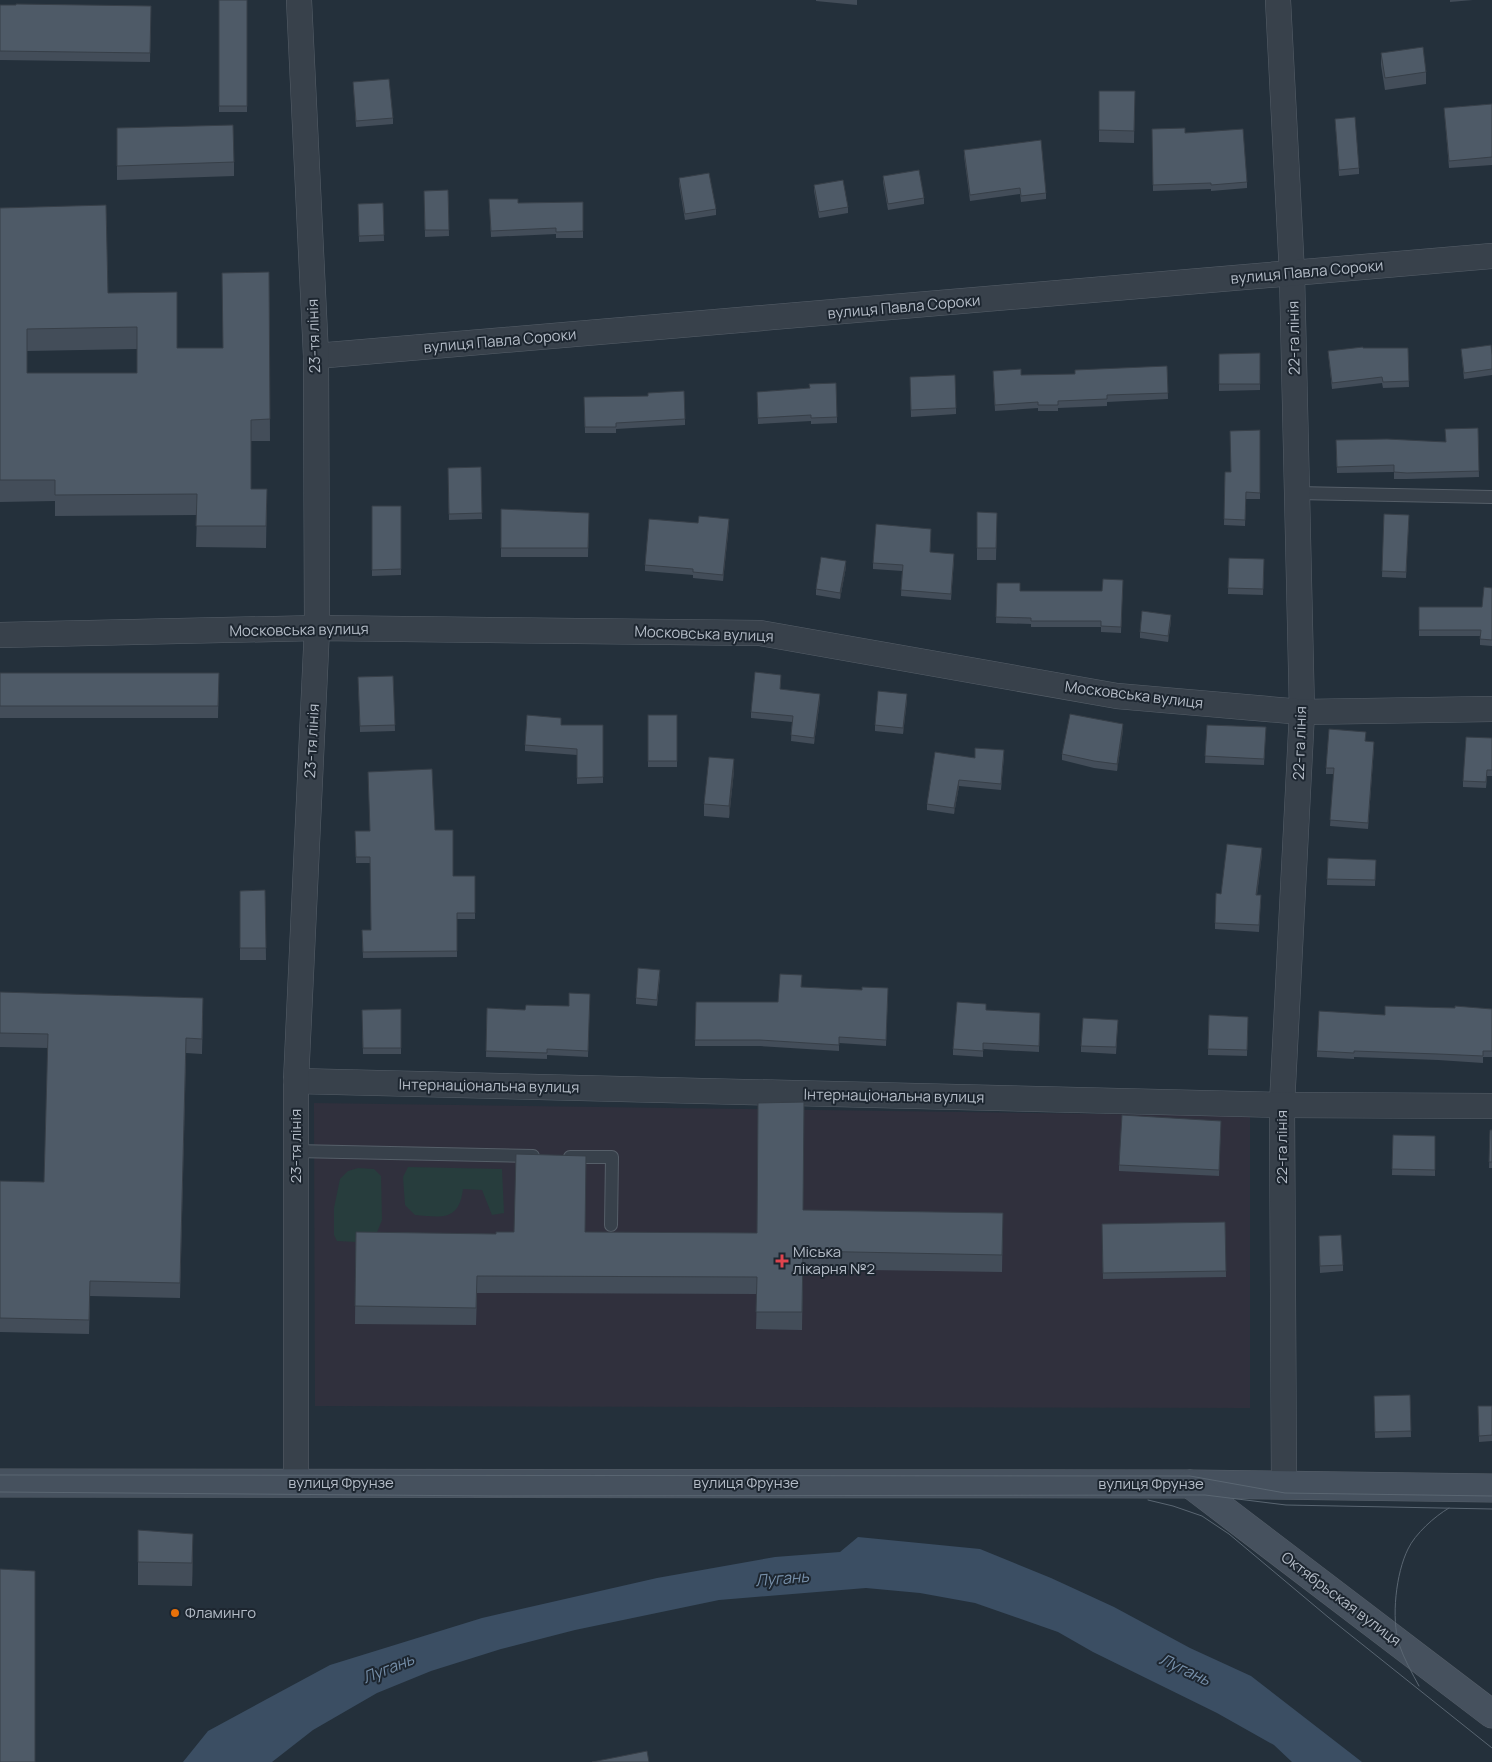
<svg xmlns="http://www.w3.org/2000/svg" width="1492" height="1762" font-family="Manrope,sans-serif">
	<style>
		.medical { fill: #30303d }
		.green { fill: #273d3d }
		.water { fill: #3b4e63 }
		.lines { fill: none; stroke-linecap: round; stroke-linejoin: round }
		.lane-casing { stroke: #565f69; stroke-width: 14 }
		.street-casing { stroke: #565f69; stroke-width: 26 }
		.secondary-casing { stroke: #565f69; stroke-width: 29 }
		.lane { stroke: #38414b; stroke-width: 12 }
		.street { stroke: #38414b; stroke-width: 25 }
		.secondary { stroke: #46515e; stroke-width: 28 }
		.tram { stroke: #5a6672; stroke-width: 1 }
		.wall { fill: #434d59; fill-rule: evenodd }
		.shaded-wall { fill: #373f48 }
		.building { fill: #4e5a67; stroke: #373f48; fill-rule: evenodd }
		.health-dot { fill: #e0444e; stroke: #1d2630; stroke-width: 2 }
		.food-dot { fill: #e8710a; stroke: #1d2630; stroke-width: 2 }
		.labels { text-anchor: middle; stroke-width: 4; stroke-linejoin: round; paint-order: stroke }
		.street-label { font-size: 15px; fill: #b4bcc7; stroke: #1d2630 }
		.poi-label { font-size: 15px; fill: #b4bcc7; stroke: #1d2630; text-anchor: start }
		.water-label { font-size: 16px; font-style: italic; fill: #768fa9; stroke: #1d2630 }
	</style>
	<rect width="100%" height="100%" fill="#24303b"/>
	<polygon class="medical" points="314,1103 1250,1116 1250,1408 315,1406"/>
	<g class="green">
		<path d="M408,1167L502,1169L504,1213L492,1215L482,1190L463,1189C459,1222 441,1217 415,1215L405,1205L403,1177Z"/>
		<polygon points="358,1168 374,1169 381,1176 382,1220 375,1237 357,1242 337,1241 334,1235 334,1208 340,1179 348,1171"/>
	</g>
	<polygon class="water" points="858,1537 980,1549 1051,1578 1114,1607 1190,1648 1251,1676 1362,1762 1292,1762 1274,1745 1217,1713 1093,1652 1058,1632 975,1603 920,1593 866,1588 719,1600 575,1630 501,1649 431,1671 377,1693 313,1730 272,1762 183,1762 208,1731 330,1665 482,1618 657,1578 775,1557 840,1552"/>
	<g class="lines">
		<defs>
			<g id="lane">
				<polyline points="1297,493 1492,497"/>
				<polyline points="295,1151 533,1156"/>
				<polyline points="570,1157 612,1157 611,1225"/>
			</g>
			<g id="street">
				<polyline points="1278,0 1292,274 1302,712 1282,1105 1284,1485"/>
				<polyline points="316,356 1492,256"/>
				<polyline points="0,635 317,628 760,633 1117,696 1302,712 1492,709"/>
				<polyline points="296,1081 1282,1105 1492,1106"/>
				<polyline points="296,1482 296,1081 317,628 316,356 299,0"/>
			</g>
			<g id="secondary">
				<polyline points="0,1483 1190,1484 1492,1488"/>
				<polyline points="1190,1484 1492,1714"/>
			</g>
		</defs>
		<use href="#lane" class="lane-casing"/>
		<use href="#street" class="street-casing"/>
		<use href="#secondary" class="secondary-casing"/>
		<use href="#lane" class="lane"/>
		<use href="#street" class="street"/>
		<use href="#secondary" class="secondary"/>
		<g class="tram">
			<polyline points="0,1475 1190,1476 1285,1493 1492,1496"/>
			<polyline points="0,1492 496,1496 1205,1495 1286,1505 1492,1509"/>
			<polyline points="1148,1500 1173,1506 1202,1516 1229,1534 1328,1617 1492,1748"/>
			<path d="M1419,1686C1412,1673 1404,1659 1399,1644C1391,1618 1396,1573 1408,1549C1415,1534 1435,1516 1449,1508"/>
		</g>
	</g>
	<g class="wall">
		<rect x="219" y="0" width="28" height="112"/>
		<polygon points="816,0 857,0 857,5 816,1"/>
		<polygon points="1450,0 1473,0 1450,2"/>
		<polygon points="0,5 151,6 150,62 0,60"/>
		<polygon points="1381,53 1426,72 1426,84 1385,90 1381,65"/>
		<polygon points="353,82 393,118 393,124 356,127"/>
		<polygon points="1099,91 1135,91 1134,143 1099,142"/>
		<polygon points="1492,104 1492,165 1449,168 1444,108"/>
		<polygon points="1335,119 1359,168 1359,174 1339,176"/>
		<polygon points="117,128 234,162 234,176 117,180"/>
		<polygon points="1152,129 1185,133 1247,182 1247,188 1211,191 1211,189 1153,191"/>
		<polygon points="964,150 1046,193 1046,199 1021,202 1020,194 970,201 964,156"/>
		<polygon points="883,176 924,198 924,204 888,210 883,182"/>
		<polygon points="679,178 716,209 716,215 685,220 679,184"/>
		<polygon points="814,185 848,207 848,213 819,218 814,191"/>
		<polygon points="448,190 449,236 425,237 424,191"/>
		<polygon points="489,199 518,203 583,202 583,238 556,238 556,234 491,237"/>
		<polygon points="383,203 384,241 359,242 358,204"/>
		<path d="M0,208L177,348H223L269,272L270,441H251V489H267L266,548L196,547L197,515L55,516V501L0,502ZM137,349V373H27V351Z"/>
		<polygon points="1363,348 1408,348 1409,387 1383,388 1382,383 1332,389 1328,351"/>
		<polygon points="1461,349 1492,355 1492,375 1464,379"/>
		<polygon points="1260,353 1260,390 1219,391 1219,354"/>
		<polygon points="1167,366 1168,399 1107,402 1107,406 1058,408 1058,411 1038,411 1038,408 995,411 993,377 1021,375 1075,374"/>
		<polygon points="910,383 956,408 956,414 911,417"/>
		<polygon points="810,388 837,417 837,423 811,424 811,421 758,424 757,398"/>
		<polygon points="584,397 685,419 685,425 616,429 616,433 585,433"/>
		<polygon points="1478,428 1479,477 1407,479 1394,479 1394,472 1337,473 1336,440 1445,442"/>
		<polygon points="1260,430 1260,499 1246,499 1245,526 1224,525 1225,472 1231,472"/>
		<polygon points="481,467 482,519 449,520 448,468"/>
		<polygon points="372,506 401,506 401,575 372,576"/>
		<polygon points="501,509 589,513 588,557 501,557"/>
		<polygon points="977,512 997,513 996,560 977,560"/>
		<polygon points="1384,514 1409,515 1406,578 1382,577"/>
		<polygon points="729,525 723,581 693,578 693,575 645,571 645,565"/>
		<polygon points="931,535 930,552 954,560 951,600 901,596 902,571 873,569 873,563"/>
		<polygon points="1229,558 1264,559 1263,595 1228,594"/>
		<polygon points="846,567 840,599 816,595 816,589"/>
		<polygon points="1123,580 1121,633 1101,632 1101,627 1031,627 1031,624 996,623 997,583 1020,591 1102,591"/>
		<polygon points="1492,588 1492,646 1480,645 1480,636 1419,636 1419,607 1482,607"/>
		<polygon points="1171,621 1168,642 1140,638 1140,632"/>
		<polygon points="0,673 219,673 218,718 0,718"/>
		<polygon points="393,676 395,731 360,732 358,677"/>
		<polygon points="781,681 780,689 820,700 814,744 791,741 792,722 751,718 751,712"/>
		<polygon points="907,700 903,734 875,731 875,725"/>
		<rect x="648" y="715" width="29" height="52"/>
		<polygon points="561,725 603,725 603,783 577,784 577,755 525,751 525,745"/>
		<polygon points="1207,725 1266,727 1264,765 1205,763"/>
		<polygon points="1123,730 1117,771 1094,768 1062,760 1062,754"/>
		<polygon points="1492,738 1492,776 1487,776 1486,788 1463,787 1463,781"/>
		<polygon points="1374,748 1368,829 1330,826 1334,774 1326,774 1326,768"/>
		<polygon points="1004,756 1001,790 959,786 954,814 927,810 927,804 975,758"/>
		<polygon points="734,771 729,818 704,816 704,804"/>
		<polygon points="435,830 453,876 475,876 475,919 457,919 457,957 363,958 362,930 371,930 370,863 356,863 355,831"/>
		<polygon points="1262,854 1257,895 1261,895 1259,932 1215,929 1215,923 1221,894"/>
		<polygon points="1328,858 1376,860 1375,886 1327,885"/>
		<polygon points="265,890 266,960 240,960 240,891"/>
		<polygon points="660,976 657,1006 636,1004 636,998"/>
		<polygon points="801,987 862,990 888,988 886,1046 839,1043 839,1051 760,1046 695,1046 696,1002 778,1002"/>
		<polygon points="0,992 203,1013 202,1054 186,1053 180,1298 90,1296 89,1334 0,1332 0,1181 44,1182 48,1048 0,1047"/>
		<polygon points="590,994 588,1057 547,1055 547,1059 486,1057 487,1008 525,1010 569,1006"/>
		<polygon points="1455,1008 1492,1009 1492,1057 1483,1057 1483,1063 1438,1060 1354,1057 1354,1059 1317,1057 1317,1051 1385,1015"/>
		<polygon points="401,1009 401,1054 363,1054 362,1010"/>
		<polygon points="986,1010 1040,1013 1039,1052 983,1049 983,1057 953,1055 953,1049"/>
		<polygon points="1209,1015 1248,1017 1247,1056 1208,1055"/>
		<polygon points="1118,1020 1116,1054 1081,1052 1081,1046"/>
		<polygon points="1221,1121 1219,1176 1119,1171 1119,1165"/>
		<polygon points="1490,1130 1492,1130 1492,1168 1489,1168"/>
		<polygon points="1393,1135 1435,1136 1435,1176 1392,1175"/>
		<polygon points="804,1210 1003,1213 1002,1272 803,1269 802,1330 756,1329 757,1294 477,1293 476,1325 355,1324 356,1232 496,1234 585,1232 757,1233"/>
		<polygon points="1225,1222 1226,1277 1103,1279 1102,1224"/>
		<polygon points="1319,1243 1343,1265 1343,1271 1320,1273"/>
		<polygon points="1410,1395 1411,1437 1375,1438 1374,1396"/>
		<polygon points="1478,1406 1492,1406 1492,1441 1479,1442"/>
		<polygon points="138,1530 193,1557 192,1586 138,1585"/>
	</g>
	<g class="shaded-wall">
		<polygon points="729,519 729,525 723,581 723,575"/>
		<polygon points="846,561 846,567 840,599 840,593"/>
		<polygon points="1171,615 1171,621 1168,642 1168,636"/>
		<polygon points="820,694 820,700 814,744 814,738"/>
		<polygon points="907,694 907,700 903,734 903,728"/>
		<polygon points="1123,724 1123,730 1117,771 1117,764"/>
		<polygon points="734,759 734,771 729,818 729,806"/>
		<polygon points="959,780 959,786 954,814 954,808"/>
		<polygon points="1262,848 1262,854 1256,901 1256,895"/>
		<polygon points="193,1534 193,1557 192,1586 192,1563"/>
	</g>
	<g class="building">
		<rect x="219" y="0" width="28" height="106"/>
		<polygon points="16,4 151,6 150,53 0,51 0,5 16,5"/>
		<polygon points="1423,47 1426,72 1385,78 1381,53"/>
		<polygon points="389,79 393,118 356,121 353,82"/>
		<polygon points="1099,91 1135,91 1134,131 1099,130"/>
		<polygon points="1492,104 1492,157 1449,161 1444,108"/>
		<polygon points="1355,117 1359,168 1339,170 1335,119"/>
		<polygon points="233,125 234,162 117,166 117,128"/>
		<polygon points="1185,128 1185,133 1243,129 1247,182 1211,185 1211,183 1153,185 1152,129"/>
		<polygon points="1041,140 1046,193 1021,196 1020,188 970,195 964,150"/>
		<polygon points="919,170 924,198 888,204 883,176"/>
		<polygon points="709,173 716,209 685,214 679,178"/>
		<polygon points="843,180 848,207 819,212 814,185"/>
		<polygon points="448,190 449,230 425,230 424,191"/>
		<polygon points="489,199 518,199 518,203 583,202 583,231 556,232 556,228 491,231"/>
		<polygon points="383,203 384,235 359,236 358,204"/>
		<path d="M106,205L108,293L177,292V348H223L222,273L269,272L270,419L251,420V489H267L266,526H196L197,494L55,495V480H0V208ZM137,327V373H27V329Z"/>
		<polygon points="1491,345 1492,355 1492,369 1464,373 1461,349"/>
		<polygon points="1363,347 1363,348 1408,348 1409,381 1383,382 1382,377 1332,383 1328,351"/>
		<polygon points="1260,353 1260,384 1219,384 1219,354"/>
		<polygon points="1167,366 1168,393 1107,395 1107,399 1058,401 1058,405 1038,405 1038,402 995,405 993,371 1021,369 1021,375 1075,374 1075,370"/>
		<polygon points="955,375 956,408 911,410 910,377"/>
		<polygon points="836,383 837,417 811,418 811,415 758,418 757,392 810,388 809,384"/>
		<polygon points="684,391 685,419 616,423 616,427 585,427 584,397 648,396 648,393"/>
		<polygon points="1478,428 1479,471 1407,473 1394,472 1394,465 1337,467 1336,440 1387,439 1446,442 1445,429"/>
		<polygon points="1260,430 1260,493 1246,492 1245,520 1224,519 1225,472 1231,472 1230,431"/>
		<polygon points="481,467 482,513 449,514 448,468"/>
		<polygon points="372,506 401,506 401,569 372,570"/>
		<polygon points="501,509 589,513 588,548 501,548"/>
		<polygon points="977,512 997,513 996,548 977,548"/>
		<polygon points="1384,514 1409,515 1406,572 1382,571"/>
		<polygon points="699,516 729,519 723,575 693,572 693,569 645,565 649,519 698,523"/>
		<polygon points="876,524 931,529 930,552 954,554 951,594 901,590 903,565 873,563"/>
		<polygon points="821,557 846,561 840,593 816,589"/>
		<polygon points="1229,558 1264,559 1263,589 1228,588"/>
		<polygon points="1103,579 1123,580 1121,627 1101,626 1101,621 1031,621 1031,618 996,617 997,583 1020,583 1020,591 1102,591"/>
		<polygon points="1484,587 1492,588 1492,640 1480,639 1481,630 1419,630 1419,607 1482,607"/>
		<polygon points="1142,611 1171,615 1168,636 1140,632"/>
		<polygon points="755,672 781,675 780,689 820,694 814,738 791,735 793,716 751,712"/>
		<polygon points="0,673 219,673 218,706 0,706"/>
		<polygon points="393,676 395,725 360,726 358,677"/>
		<polygon points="878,691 907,694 903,728 875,725"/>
		<polygon points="1070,714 1123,724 1117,764 1094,761 1062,754"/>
		<polygon points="527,715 561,718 561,725 603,725 603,777 577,778 577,749 525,745"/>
		<rect x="648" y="715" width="29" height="46"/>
		<polygon points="1207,725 1266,727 1264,759 1205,756"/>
		<polygon points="1329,729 1366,732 1365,741 1374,742 1368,823 1330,820 1334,768 1326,768"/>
		<polygon points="1466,737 1492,738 1492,770 1487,770 1486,782 1463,781"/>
		<polygon points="975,748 1004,750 1001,784 959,780 954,808 927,804 935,752 975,758"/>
		<polygon points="709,757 734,759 729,806 704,804"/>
		<polygon points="432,769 435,830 453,830 453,876 475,876 475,913 457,913 457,951 363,952 362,930 371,930 370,857 356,857 355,831 370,831 368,772"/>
		<polygon points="1227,844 1262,848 1256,895 1261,895 1259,925 1215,923 1216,893 1221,894"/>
		<polygon points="1328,858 1376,860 1375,880 1327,879"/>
		<polygon points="265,890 266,948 240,948 240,891"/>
		<polygon points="638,968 660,970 657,1000 636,998"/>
		<polygon points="780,974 802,975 801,987 862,990 862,987 888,988 886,1040 839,1037 839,1045 760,1040 695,1040 696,1002 778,1002"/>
		<polygon points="0,992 203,998 202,1039 186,1038 180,1283 90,1281 89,1320 0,1318 0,1181 44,1182 48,1034 0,1033"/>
		<polygon points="569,993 590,994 588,1051 547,1049 547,1053 486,1051 487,1008 525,1010 526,1005 569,1006"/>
		<polygon points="957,1002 986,1004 986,1010 1040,1013 1039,1046 983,1043 983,1051 953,1049"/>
		<polygon points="1385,1006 1455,1008 1455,1006 1492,1009 1492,1051 1483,1051 1483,1056 1438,1054 1354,1051 1354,1053 1317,1051 1319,1011 1385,1015"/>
		<polygon points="401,1009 401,1048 363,1048 362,1010"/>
		<polygon points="1209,1015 1248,1017 1247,1050 1208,1049"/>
		<polygon points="1083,1018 1118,1020 1116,1047 1081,1046"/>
		<polygon points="804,1102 803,1210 1003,1213 1002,1255 803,1251 802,1312 756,1312 757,1277 477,1276 476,1308 355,1306 356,1232 496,1234 496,1232 514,1232 516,1154 586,1156 585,1232 757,1233 758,1103"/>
		<polygon points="1122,1115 1221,1121 1219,1170 1119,1165"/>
		<polygon points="1490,1130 1492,1130 1492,1162 1489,1162"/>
		<polygon points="1393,1135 1435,1136 1435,1170 1392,1169"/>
		<polygon points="1225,1222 1226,1271 1103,1273 1102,1224"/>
		<polygon points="1341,1235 1343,1265 1320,1266 1319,1236"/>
		<polygon points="1410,1395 1411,1431 1375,1432 1374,1396"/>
		<polygon points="1478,1406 1492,1406 1492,1435 1479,1436"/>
		<polygon points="138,1530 193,1534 192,1563 138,1562"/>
		<polygon points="0,1569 35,1571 35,1762 0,1762"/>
		<polygon points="647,1751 649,1762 592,1762"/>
	</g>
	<path class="health-dot" d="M779.5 1253.5h5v5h5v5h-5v5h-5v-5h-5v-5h5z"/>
	<circle class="food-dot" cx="175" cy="1613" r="5"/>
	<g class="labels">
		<g class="street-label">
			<text transform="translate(1307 272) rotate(-5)" y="5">вулиця Павла Сороки</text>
			<text transform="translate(904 307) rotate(-5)" y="5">вулиця Павла Сороки</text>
			<text transform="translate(314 336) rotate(-92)" y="5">23-тя лінія</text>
			<text transform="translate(1294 338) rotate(-91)" y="5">22-га лінія</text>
			<text transform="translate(500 341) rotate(-5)" y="5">вулиця Павла Сороки</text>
			<text transform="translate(299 630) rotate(-1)" y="5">Московська вулиця</text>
			<text transform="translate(704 634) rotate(2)" y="5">Московська вулиця</text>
			<text transform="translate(1134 695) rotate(7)" y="5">Московська вулиця</text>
			<text transform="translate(312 741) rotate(-87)" y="5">23-тя лінія</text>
			<text transform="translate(1300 743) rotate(-88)" y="5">22-га лінія</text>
			<text transform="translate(489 1086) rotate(1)" y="5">Інтернаціональна вулиця</text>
			<text transform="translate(894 1096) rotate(1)" y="5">Інтернаціональна вулиця</text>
			<text transform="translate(296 1146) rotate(-90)" y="5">23-тя лінія</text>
			<text transform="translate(1282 1147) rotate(-90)" y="5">22-га лінія</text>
			<text x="341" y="1488">вулиця Фрунзе</text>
			<text x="746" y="1488">вулиця Фрунзе</text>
			<text x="1151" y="1489">вулиця Фрунзе</text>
			<text transform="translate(1341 1599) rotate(37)" y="5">Октябрьская вулиця</text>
		</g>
		<g class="poi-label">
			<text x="793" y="1257">Міська<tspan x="793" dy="17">лікарня №2</tspan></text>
			<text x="185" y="1618">Фламинго</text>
		</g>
		<g class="water-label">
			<text transform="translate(782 1578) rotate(-5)" y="6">Лугань</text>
			<text transform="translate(388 1668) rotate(-22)" y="6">Лугань</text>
			<text transform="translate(1185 1669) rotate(25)" y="6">Лугань</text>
		</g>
	</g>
</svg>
